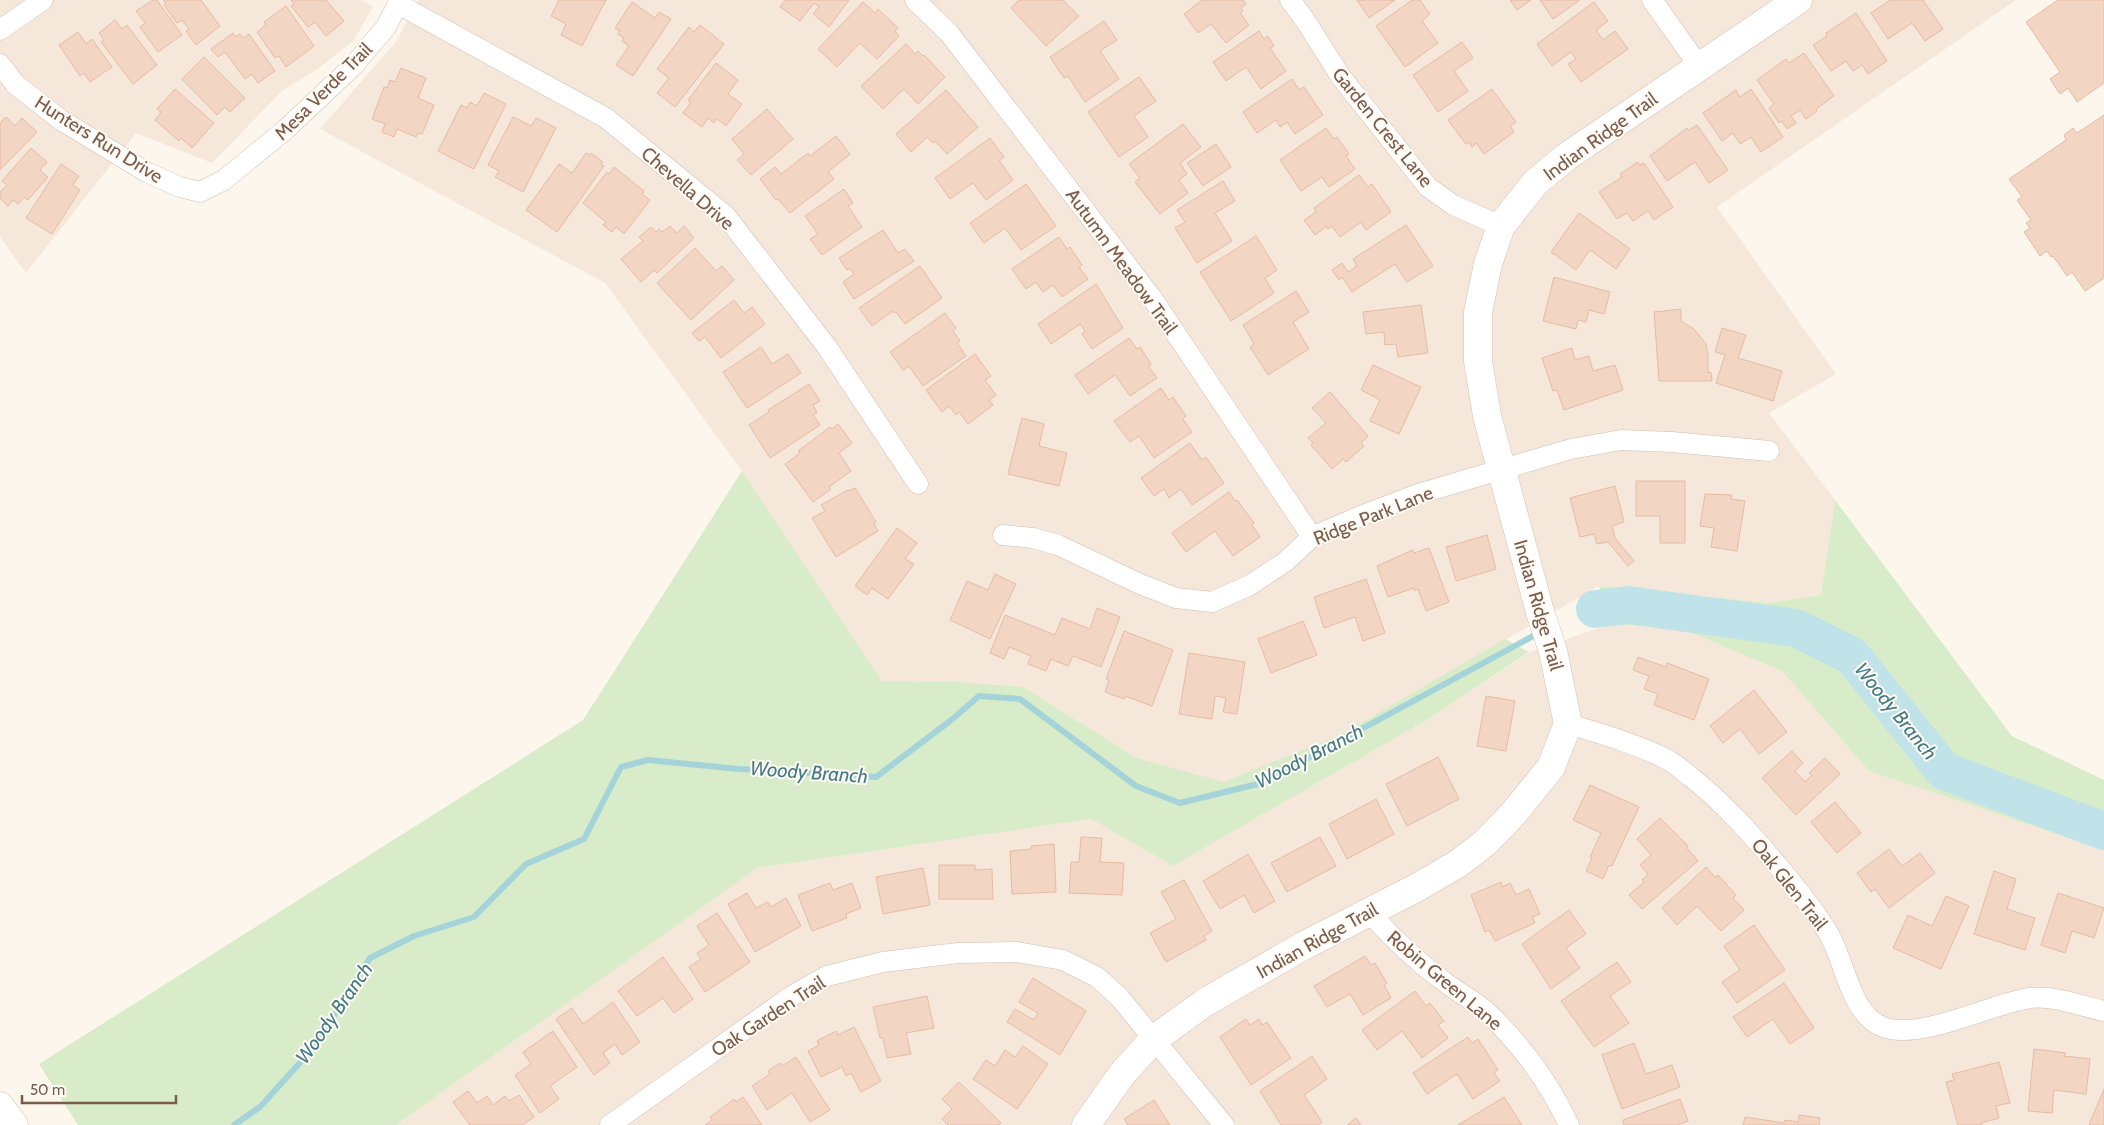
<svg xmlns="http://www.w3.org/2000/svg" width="2104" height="1125" font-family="Cabin,sans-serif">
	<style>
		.residential { fill: #f5e8da }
		.green { fill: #d8ecc9 }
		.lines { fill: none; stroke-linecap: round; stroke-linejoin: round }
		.stream { stroke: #a5d3da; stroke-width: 6 }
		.river { stroke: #bfe3e8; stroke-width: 38 }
		.building { fill: #f3d5c3; stroke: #e6bba3 }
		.street-casing { stroke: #d1beb0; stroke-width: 21 }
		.secondary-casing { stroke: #d6c0b0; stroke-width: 29 }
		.street { stroke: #fff; stroke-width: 20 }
		.secondary { stroke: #fff; stroke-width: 28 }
		.labels { text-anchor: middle; stroke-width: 4; stroke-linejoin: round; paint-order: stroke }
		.street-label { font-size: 19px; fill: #7a5c4d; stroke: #fffaf3 }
		.water-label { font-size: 20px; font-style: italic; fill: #437c86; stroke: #fffaf3 }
	</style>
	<rect width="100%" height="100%" fill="#fdf6ec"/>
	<g class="residential">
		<polygon points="0,0 362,0 373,7 354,40 318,69 283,90 212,163 136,133 26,273 0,237"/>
		<polygon points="418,0 2016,0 1717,207 1836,374 1769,413 1835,500 1821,595 1770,603 1599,586 1342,734 1224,783 1137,758 1023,687 957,682 882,681 742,471 605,283 320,129 396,42"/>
		<polygon points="1610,624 1680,628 1782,671 1869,771 2104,850 2104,1125 396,1125 756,868 1091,819 1173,866 1425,721 1530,652"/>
	</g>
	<g class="green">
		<polygon points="742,471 882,681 957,682 1023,687 1137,758 1224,782 1342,734 1505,639 1529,652 1425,721 1173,866 1091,819 757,868 396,1125 78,1125 39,1064 583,720"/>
		<polygon points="1835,500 2012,736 2104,780 2104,850 1869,771 1782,671 1680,628 1610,624 1599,586 1770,603 1821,595"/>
	</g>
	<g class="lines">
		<polyline class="stream" points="234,1125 260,1107 315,1046 370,958 414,936 474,917 526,864 584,839 621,767 648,760 739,769 876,777 950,721 979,696 1020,699 1136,786 1180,803 1262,783 1535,635"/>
		<polyline class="river" points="1595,609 1628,605 1796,628 1852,656 1944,771 2104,831"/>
	</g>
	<g class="building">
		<polygon points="153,0 157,0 182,35 158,52 140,27 145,23 136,11"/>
		<polygon points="163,0 201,0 220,26 196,45 186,31 189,29 182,20 177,23 164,5 166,3"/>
		<polygon points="291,0 326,0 344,21 326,36 315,22 308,27 291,6 294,4"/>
		<polygon points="559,0 606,0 582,46 561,35 566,24 551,16"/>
		<polygon points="785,0 849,0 829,27 813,14 819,7 814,3 800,21 780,7"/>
		<polygon points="1019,0 1063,0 1079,16 1046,46 1011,8"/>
		<polygon points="1202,0 1243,0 1246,4 1241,8 1243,11 1240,13 1249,25 1226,43 1211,24 1198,33 1184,14"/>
		<polygon points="1357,0 1395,0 1369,18"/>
		<polygon points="1412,0 1420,0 1430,14 1422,21 1438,43 1405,67 1376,26"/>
		<polygon points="1510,0 1531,0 1517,10"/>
		<polygon points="1540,0 1580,0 1553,19"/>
		<polygon points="1890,0 1923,0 1943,29 1925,41 1912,23 1888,39 1871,13"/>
		<polygon points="2058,0 2104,0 2104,83 2077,102 2068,88 2060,94 2050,79 2060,72 2026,22"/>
		<polygon points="632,2 655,18 659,12 671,19 633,76 616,65 629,46 622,41 624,38 618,34 620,31 615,28"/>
		<polygon points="863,2 875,13 878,9 898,28 895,31 899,36 877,59 860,43 837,67 818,49"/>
		<polygon points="1594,2 1608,21 1596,30 1603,40 1615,31 1628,49 1581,82 1568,64 1576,59 1571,52 1552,66 1537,44"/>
		<polygon points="286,6 314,46 286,67 279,56 275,58 257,32 266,25 264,22"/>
		<polygon points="1856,13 1887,61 1868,74 1862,65 1853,71 1846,61 1831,71 1813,45 1827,36 1826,33"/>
		<polygon points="115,20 122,29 127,25 157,65 133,84 101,42 104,40 99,33"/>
		<polygon points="1104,21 1117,40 1100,51 1119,79 1085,102 1068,76 1064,78 1050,57"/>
		<polygon points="700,25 724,44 675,107 657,93 669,78 657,69 689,27 694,32"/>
		<polygon points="1259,31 1264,39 1268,36 1274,46 1270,48 1286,71 1261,89 1246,67 1226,81 1213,62"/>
		<polygon points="78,32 86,44 92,39 112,67 90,82 84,73 80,76 59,45"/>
		<polygon points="233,33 235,37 240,34 243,38 249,34 275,71 258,83 252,74 245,79 225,52 218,57 211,49"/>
		<polygon points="1462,42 1473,58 1454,71 1468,91 1438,112 1413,75"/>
		<polygon points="906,44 915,54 918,51 923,56 924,55 945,77 918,104 904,89 883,109 861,86"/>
		<polygon points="1804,53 1834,96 1816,109 1817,111 1806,119 1800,110 1791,116 1796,123 1787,129 1782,121 1779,123 1769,108 1774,104 1757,80 1786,59 1789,63"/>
		<polygon points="204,57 245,98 230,112 225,107 217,115 182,79"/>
		<polygon points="716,63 738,80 728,94 742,104 726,126 717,119 714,123 708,118 702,127 683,113 691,102 688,100"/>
		<polygon points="401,68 426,78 418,98 434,105 422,134 418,133 416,137 397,129 394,137 382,132 385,124 372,119 384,87 387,88 390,80 395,82"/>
		<polygon points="1139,77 1156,101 1134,116 1148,137 1119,157 1088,112"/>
		<polygon points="1292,79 1299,90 1304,87 1323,115 1295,134 1287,122 1280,127 1276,120 1257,133 1243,112"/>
		<polygon points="175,89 214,123 192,148 181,138 179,141 155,120 161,112 157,109"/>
		<polygon points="1492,89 1516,122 1510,126 1514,132 1484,154 1476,143 1472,147 1469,142 1466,144 1448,120"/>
		<polygon points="1751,89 1783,137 1761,152 1751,137 1740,144 1733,133 1722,141 1703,113 1736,90 1740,97"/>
		<polygon points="946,90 978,127 947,154 935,141 933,143 927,137 911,152 896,134"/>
		<polygon points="484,93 506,104 474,169 438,151 461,105 467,108 470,102 477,106"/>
		<polygon points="767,109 793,139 751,175 737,160 744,154 732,139"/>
		<polygon points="2104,115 2104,278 2085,291 2072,272 2067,276 2053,256 2051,257 2047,251 2040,256 2024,232 2030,228 2026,223 2031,220 2017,200 2022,197 2009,179 2066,140 2064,135 2073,128 2077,133"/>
		<polygon points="6,117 15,126 22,118 37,132 0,170 0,123"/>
		<polygon points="513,117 531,126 536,118 556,128 523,192 495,177 499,171 488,165"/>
		<polygon points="1183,124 1201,147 1180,163 1187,174 1179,180 1188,193 1160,214 1135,182 1140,178 1129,164"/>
		<polygon points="1697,125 1728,170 1709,183 1695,162 1667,181 1650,156 1687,128 1689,130"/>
		<polygon points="1326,128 1334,139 1337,137 1349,154 1346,156 1355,169 1329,187 1322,177 1301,191 1280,160"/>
		<polygon points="836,136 850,154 828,172 834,179 790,213 778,199 776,200 760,179 775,167 781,174 808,153 810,156"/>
		<polygon points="990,138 1004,157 999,160 1013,180 986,200 973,183 950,199 935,178"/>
		<polygon points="1216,144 1231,167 1203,186 1187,163"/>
		<polygon points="31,148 47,162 40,170 48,177 28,200 24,197 18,204 13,200 8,206 0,198 0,192 7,185 2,181"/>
		<polygon points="586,153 590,155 591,153 603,162 601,164 604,166 557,232 526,210 559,164 572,173"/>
		<polygon points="1638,162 1640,165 1644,163 1673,207 1654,220 1648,211 1633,221 1627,213 1617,219 1599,192 1622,177 1620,174"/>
		<polygon points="61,164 79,176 73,185 80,190 52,234 26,218"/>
		<polygon points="614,167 644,191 642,194 650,200 624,234 616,227 612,232 603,225 606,222 583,203 607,172 609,174"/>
		<polygon points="1359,175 1368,187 1372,184 1391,212 1366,230 1361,222 1340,237 1332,226 1328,229 1327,226 1315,235 1304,220 1316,212 1314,208"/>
		<polygon points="1223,181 1235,201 1215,213 1232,241 1197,263 1175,228 1185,222 1177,210"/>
		<polygon points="1026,184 1056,226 1021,250 1005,228 984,243 970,223"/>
		<polygon points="844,189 853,203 848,206 862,227 822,255 810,239 818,234 805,216"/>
		<polygon points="1579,213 1630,249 1616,269 1590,250 1576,270 1551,252"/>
		<polygon points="1406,225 1433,266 1407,282 1395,264 1352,292 1342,277 1339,280 1332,270 1342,263 1348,272 1357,266 1353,259"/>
		<polygon points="670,226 677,233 684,226 694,238 657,273 654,270 641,282 621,259 643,241 639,237 651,227 656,232 659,229 662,232"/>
		<polygon points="883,230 898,253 905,249 914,261 854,299 843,282 854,274 850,268 847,270 839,258"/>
		<polygon points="1256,236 1277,270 1265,278 1274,293 1231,321 1200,272"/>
		<polygon points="1059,237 1067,249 1070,247 1082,265 1079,267 1088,279 1062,297 1053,285 1043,292 1036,282 1026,289 1012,269"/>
		<polygon points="695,248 716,271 722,266 734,280 691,320 657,283"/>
		<polygon points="920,266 942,298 905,324 896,312 894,313 893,311 872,326 859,308"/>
		<polygon points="1554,277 1610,292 1604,314 1589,310 1586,322 1578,320 1576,329 1543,321"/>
		<polygon points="1096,284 1123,328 1092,349 1082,334 1085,331 1080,324 1051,344 1038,324"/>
		<polygon points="1296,291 1309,312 1293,322 1309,349 1268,375 1250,347 1254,344 1243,325"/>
		<polygon points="734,300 744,313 752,307 765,324 721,358 705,337 699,341 692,333"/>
		<polygon points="1421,305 1428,353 1398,357 1396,344 1385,345 1384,332 1366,334 1363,312"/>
		<polygon points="1681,309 1681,321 1694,329 1706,344 1708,356 1708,373 1711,372 1712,381 1659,381 1654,312"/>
		<polygon points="945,313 956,328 953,331 960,341 957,343 966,356 923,386 909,366 903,370 890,352"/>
		<polygon points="1722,328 1746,335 1738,358 1782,371 1773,401 1716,383 1725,355 1715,352"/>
		<polygon points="1129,338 1137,349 1140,347 1151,364 1148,366 1157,378 1130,396 1115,375 1088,394 1075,375"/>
		<polygon points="761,347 772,364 788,354 801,373 747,408 723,372"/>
		<polygon points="1572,348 1575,360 1589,356 1593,371 1615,365 1623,390 1564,410 1557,390 1553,391 1542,358"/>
		<polygon points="975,354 991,376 985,380 996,395 989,400 993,405 968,424 959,412 956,415 949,406 942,412 926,390"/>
		<polygon points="1373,365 1421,387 1399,434 1370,421 1380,400 1361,390"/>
		<polygon points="809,384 820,401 813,405 817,412 813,415 820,425 770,458 749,425 769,412 768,410"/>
		<polygon points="1161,388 1169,400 1173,397 1186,416 1183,419 1192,432 1154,458 1139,436 1130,442 1114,421"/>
		<polygon points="1330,392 1368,436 1361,443 1364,446 1346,462 1343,459 1332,469 1311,445 1313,443 1308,438 1326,423 1312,408"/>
		<polygon points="1022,418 1044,424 1039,446 1067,453 1059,486 1008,474"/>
		<polygon points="838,424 852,443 839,453 851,471 829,487 831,489 813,502 785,464 800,453 798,451 830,427 832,429"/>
		<polygon points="1190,443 1202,460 1206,457 1224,483 1192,505 1181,489 1169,498 1164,489 1154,496 1141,478"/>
		<polygon points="1636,481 1685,481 1685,543 1660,543 1660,516 1636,516"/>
		<polygon points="1615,486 1624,522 1612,526 1615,538 1634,561 1628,566 1608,542 1597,544 1594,534 1580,537 1570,498"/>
		<polygon points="855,488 876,522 874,523 878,531 836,557 812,518 825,511 821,505 848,490 849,491"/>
		<polygon points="1229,492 1235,501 1237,500 1254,523 1252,525 1260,537 1233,556 1215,531 1186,552 1172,533"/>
		<polygon points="1705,494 1732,495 1731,499 1745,501 1737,551 1711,547 1714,528 1700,526"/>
		<polygon points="897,528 917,543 905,559 914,564 888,599 872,588 867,595 855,586"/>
		<polygon points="1487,535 1496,569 1456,581 1446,547"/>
		<polygon points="1429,548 1449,602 1426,611 1418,589 1415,591 1414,588 1388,597 1377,566 1413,550 1414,553"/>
		<polygon points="995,574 1016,584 990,639 950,620 967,581 988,590"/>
		<polygon points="1366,579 1385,633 1363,641 1355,617 1324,628 1314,597"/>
		<polygon points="1097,608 1120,617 1101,667 1073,656 1068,666 1051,659 1046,671 1028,664 1031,656 1009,647 1004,659 990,653 1005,615 1055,635 1062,618 1090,629"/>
		<polygon points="1303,621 1317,655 1271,673 1258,639"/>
		<polygon points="1124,631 1173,650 1152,706 1125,696 1124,699 1105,692 1109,680 1106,679"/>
		<polygon points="1189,653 1245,662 1237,714 1223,712 1226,698 1215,696 1212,719 1179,714"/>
		<polygon points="1638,657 1666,667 1667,663 1709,679 1694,720 1654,705 1658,694 1644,689 1649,676 1633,670"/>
		<polygon points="1754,690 1787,732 1759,754 1740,729 1723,743 1710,726"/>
		<polygon points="1486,696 1515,701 1506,751 1477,746"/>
		<polygon points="1792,751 1803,763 1795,771 1805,782 1812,775 1809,773 1825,758 1840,774 1796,815 1762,778"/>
		<polygon points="1438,757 1459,799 1407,826 1386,784"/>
		<polygon points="1590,785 1639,807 1612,866 1609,865 1603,879 1586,871 1592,858 1590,857 1601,833 1573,820"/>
		<polygon points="1376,799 1394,834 1347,859 1329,824"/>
		<polygon points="1835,802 1861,833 1837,853 1811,822"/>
		<polygon points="1660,818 1688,846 1687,848 1698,861 1642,909 1629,895 1644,882 1642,880 1648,874 1640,865 1651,855 1637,839"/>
		<polygon points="1081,837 1102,838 1100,862 1124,863 1122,895 1069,893 1071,862 1079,862"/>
		<polygon points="1320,837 1336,866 1287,892 1271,863"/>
		<polygon points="1054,844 1056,892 1012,894 1010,851 1031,849 1031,846"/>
		<polygon points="1889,849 1902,866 1920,853 1935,873 1889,908 1875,889 1871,892 1857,873"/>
		<polygon points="1248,854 1275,901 1254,913 1244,895 1220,909 1203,881"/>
		<polygon points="939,865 975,865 975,870 992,869 993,899 939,899"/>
		<polygon points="1706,867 1716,878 1718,875 1736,895 1733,898 1744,910 1721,931 1697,906 1677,925 1662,908"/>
		<polygon points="923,868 930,905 883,914 876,877"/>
		<polygon points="1994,871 2016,879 2007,909 2035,918 2025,950 1974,934"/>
		<polygon points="1184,880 1212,931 1204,936 1206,940 1166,962 1150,933 1176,919 1161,892"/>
		<polygon points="1501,882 1502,887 1510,883 1516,895 1529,889 1540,914 1532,917 1535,923 1495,941 1489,930 1485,932 1471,895"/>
		<polygon points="830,883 833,890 852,883 861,908 846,914 847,918 812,931 798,895"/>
		<polygon points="747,893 756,908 768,902 771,907 786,898 801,926 755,952 728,904"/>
		<polygon points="2058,893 2104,908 2094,938 2072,931 2065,953 2041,945"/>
		<polygon points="1946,896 1969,906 1941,969 1893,948 1908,915 1932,926"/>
		<polygon points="1569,910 1586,934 1566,948 1580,968 1551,989 1522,944"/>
		<polygon points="717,913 750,962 705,992 689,967 701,959 697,953 709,945 697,926"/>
		<polygon points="1754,925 1785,970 1737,1003 1722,982 1740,970 1724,946"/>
		<polygon points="1365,956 1371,965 1375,963 1387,983 1384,985 1391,998 1363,1015 1350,994 1327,1007 1314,986"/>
		<polygon points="663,957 693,999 674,1013 663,998 637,1016 618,991"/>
		<polygon points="1617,962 1631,982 1610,996 1629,1023 1594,1047 1561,1001"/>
		<polygon points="1033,978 1086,1011 1060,1055 1007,1022 1015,1009 1034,1020 1038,1013 1019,1002"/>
		<polygon points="1784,983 1814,1028 1790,1044 1773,1019 1747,1037 1733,1017"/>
		<polygon points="1415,991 1426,1006 1430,1003 1444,1021 1438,1025 1448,1038 1422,1058 1402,1031 1377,1050 1362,1030"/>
		<polygon points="927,996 934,1028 906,1033 911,1054 887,1058 883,1038 880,1038 873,1007"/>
		<polygon points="613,1002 640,1042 622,1055 615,1044 603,1053 610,1063 594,1075 556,1019 572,1008 583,1024"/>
		<polygon points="1246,1019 1250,1025 1259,1019 1262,1025 1267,1022 1291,1058 1251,1085 1220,1037"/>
		<polygon points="854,1027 881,1081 861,1092 851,1073 846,1076 842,1067 821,1077 808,1051 819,1045 817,1041 836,1031 838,1035"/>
		<polygon points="553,1031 577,1067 550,1086 559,1099 540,1113 515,1075 531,1064 523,1052"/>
		<polygon points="1468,1037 1472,1043 1478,1039 1498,1070 1494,1073 1500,1081 1473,1099 1457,1074 1427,1094 1413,1073"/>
		<polygon points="1634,1043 1646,1074 1672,1065 1680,1087 1622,1109 1602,1055"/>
		<polygon points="1023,1046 1048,1064 1017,1109 973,1079 986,1060 995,1066 1005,1050 1015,1057"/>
		<polygon points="2034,1049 2066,1053 2064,1056 2090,1059 2086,1094 2054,1090 2052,1113 2028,1111"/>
		<polygon points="1312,1056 1327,1079 1304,1095 1322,1122 1318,1125 1281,1125 1260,1091"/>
		<polygon points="796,1057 830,1110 810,1122 792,1093 767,1110 752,1086 770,1074 768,1071 780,1063 782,1066"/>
		<polygon points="1999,1062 2010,1103 1996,1106 1999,1118 1981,1123 1982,1125 1958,1125 1946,1082 1954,1080 1952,1074"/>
		<polygon points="959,1082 1001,1123 999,1125 948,1125 942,1119 952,1109 942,1099"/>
		<polygon points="2104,1089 2104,1125 2089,1125"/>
		<polygon points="468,1091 477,1103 487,1096 493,1105 505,1096 509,1101 519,1095 534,1117 522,1125 470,1125 453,1102"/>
		<polygon points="743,1097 762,1125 705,1125 712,1120 710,1117 734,1099 736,1102"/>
		<polygon points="1504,1097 1522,1125 1458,1125"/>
		<polygon points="1680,1099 1688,1121 1678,1125 1624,1125 1623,1120"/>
		<polygon points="1154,1100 1170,1125 1128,1125 1124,1119"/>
		<polygon points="1799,1115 1820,1118 1819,1125 1743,1125 1745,1117 1784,1123 1785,1120 1798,1122"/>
		<polygon points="1356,1118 1361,1125 1347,1125"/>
	</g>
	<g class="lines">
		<defs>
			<g id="street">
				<polyline points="915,0 949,33 1152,298 1312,537"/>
				<polyline points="1290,0 1305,20 1341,77 1428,187 1453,205 1501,226"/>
				<polyline points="1652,0 1699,66"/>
				<polyline points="398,4 606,118 726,216 827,347 918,484"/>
				<polyline points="0,30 43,0"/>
				<polyline points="0,64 15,84 61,120 148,173 180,187 200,192 224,180 285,130 353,66 386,27 400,0"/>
				<polyline points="1003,535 1033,538 1058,545 1140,584 1176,598 1212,602 1250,585 1285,562 1312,537 1363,515 1418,494 1571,449 1621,440 1672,442 1769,451"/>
				<path d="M1568,724C1602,734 1637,744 1668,760C1677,765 1684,772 1692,778C1725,804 1752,835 1779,867C1796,888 1813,908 1827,931C1845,958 1849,1014 1883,1027C1919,1041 1990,1004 2030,998C2054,995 2081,1006 2104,1011"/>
				<path d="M1368,911C1392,938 1417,962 1446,983C1460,994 1477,1002 1489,1014C1522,1046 1550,1084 1569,1125"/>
				<polyline points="610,1125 790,997 827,976 883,962 958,953 1017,952 1063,960 1097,977 1120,998 1224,1125"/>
			</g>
			<g id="secondary">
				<polyline points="0,1106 14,1125"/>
				<polyline points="1086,1125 1122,1074 1153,1040 1204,1003 1303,946 1418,887 1459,863 1486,842 1513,814 1551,767 1568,724 1553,651 1540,612 1487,416 1478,361 1478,312 1488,264 1501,226 1535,183 1566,157 1798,0"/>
			</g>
		</defs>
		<use href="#street" class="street-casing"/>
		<use href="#secondary" class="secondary-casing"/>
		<use href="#street" class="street"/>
		<use href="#secondary" class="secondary"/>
	</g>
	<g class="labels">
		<g class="street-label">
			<text transform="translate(323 91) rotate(-45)" y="7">Mesa Verde Trail</text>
			<text transform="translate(1383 127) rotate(51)" y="7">Garden Crest Lane</text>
			<text transform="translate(1600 136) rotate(-36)" y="7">Indian Ridge Trail</text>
			<text transform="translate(99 139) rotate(32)" y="7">Hunters Run Drive</text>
			<text transform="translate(688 188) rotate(41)" y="7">Chevella Drive</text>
			<text transform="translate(1122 261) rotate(54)" y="7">Autumn Meadow Trail</text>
			<text transform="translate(1373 515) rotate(-22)" y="7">Ridge Park Lane</text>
			<text transform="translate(1539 605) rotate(74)" y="7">Indian Ridge Trail</text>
			<text transform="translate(1790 884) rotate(52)" y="7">Oak Glen Trail</text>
			<text transform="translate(1317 940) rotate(-29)" y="7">Indian Ridge Trail</text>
			<text transform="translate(1445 980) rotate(40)" y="7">Robin Green Lane</text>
			<text transform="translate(768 1016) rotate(-33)" y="7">Oak Garden Trail</text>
		</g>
		<g class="water-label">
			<text transform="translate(1896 711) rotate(51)" y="7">Woody Branch</text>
			<text transform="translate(1309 756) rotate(-27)" y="7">Woody Branch</text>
			<text transform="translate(809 772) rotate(4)" y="7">Woody Branch</text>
			<text transform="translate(334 1013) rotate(-55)" y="7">Woody Branch</text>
		</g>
	</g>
	<path d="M22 1095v8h154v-8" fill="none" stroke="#7a5c4d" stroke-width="2.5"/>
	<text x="30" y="1095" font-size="15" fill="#7a5c4d" stroke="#fffaf3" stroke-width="4" paint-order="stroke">50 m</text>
</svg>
